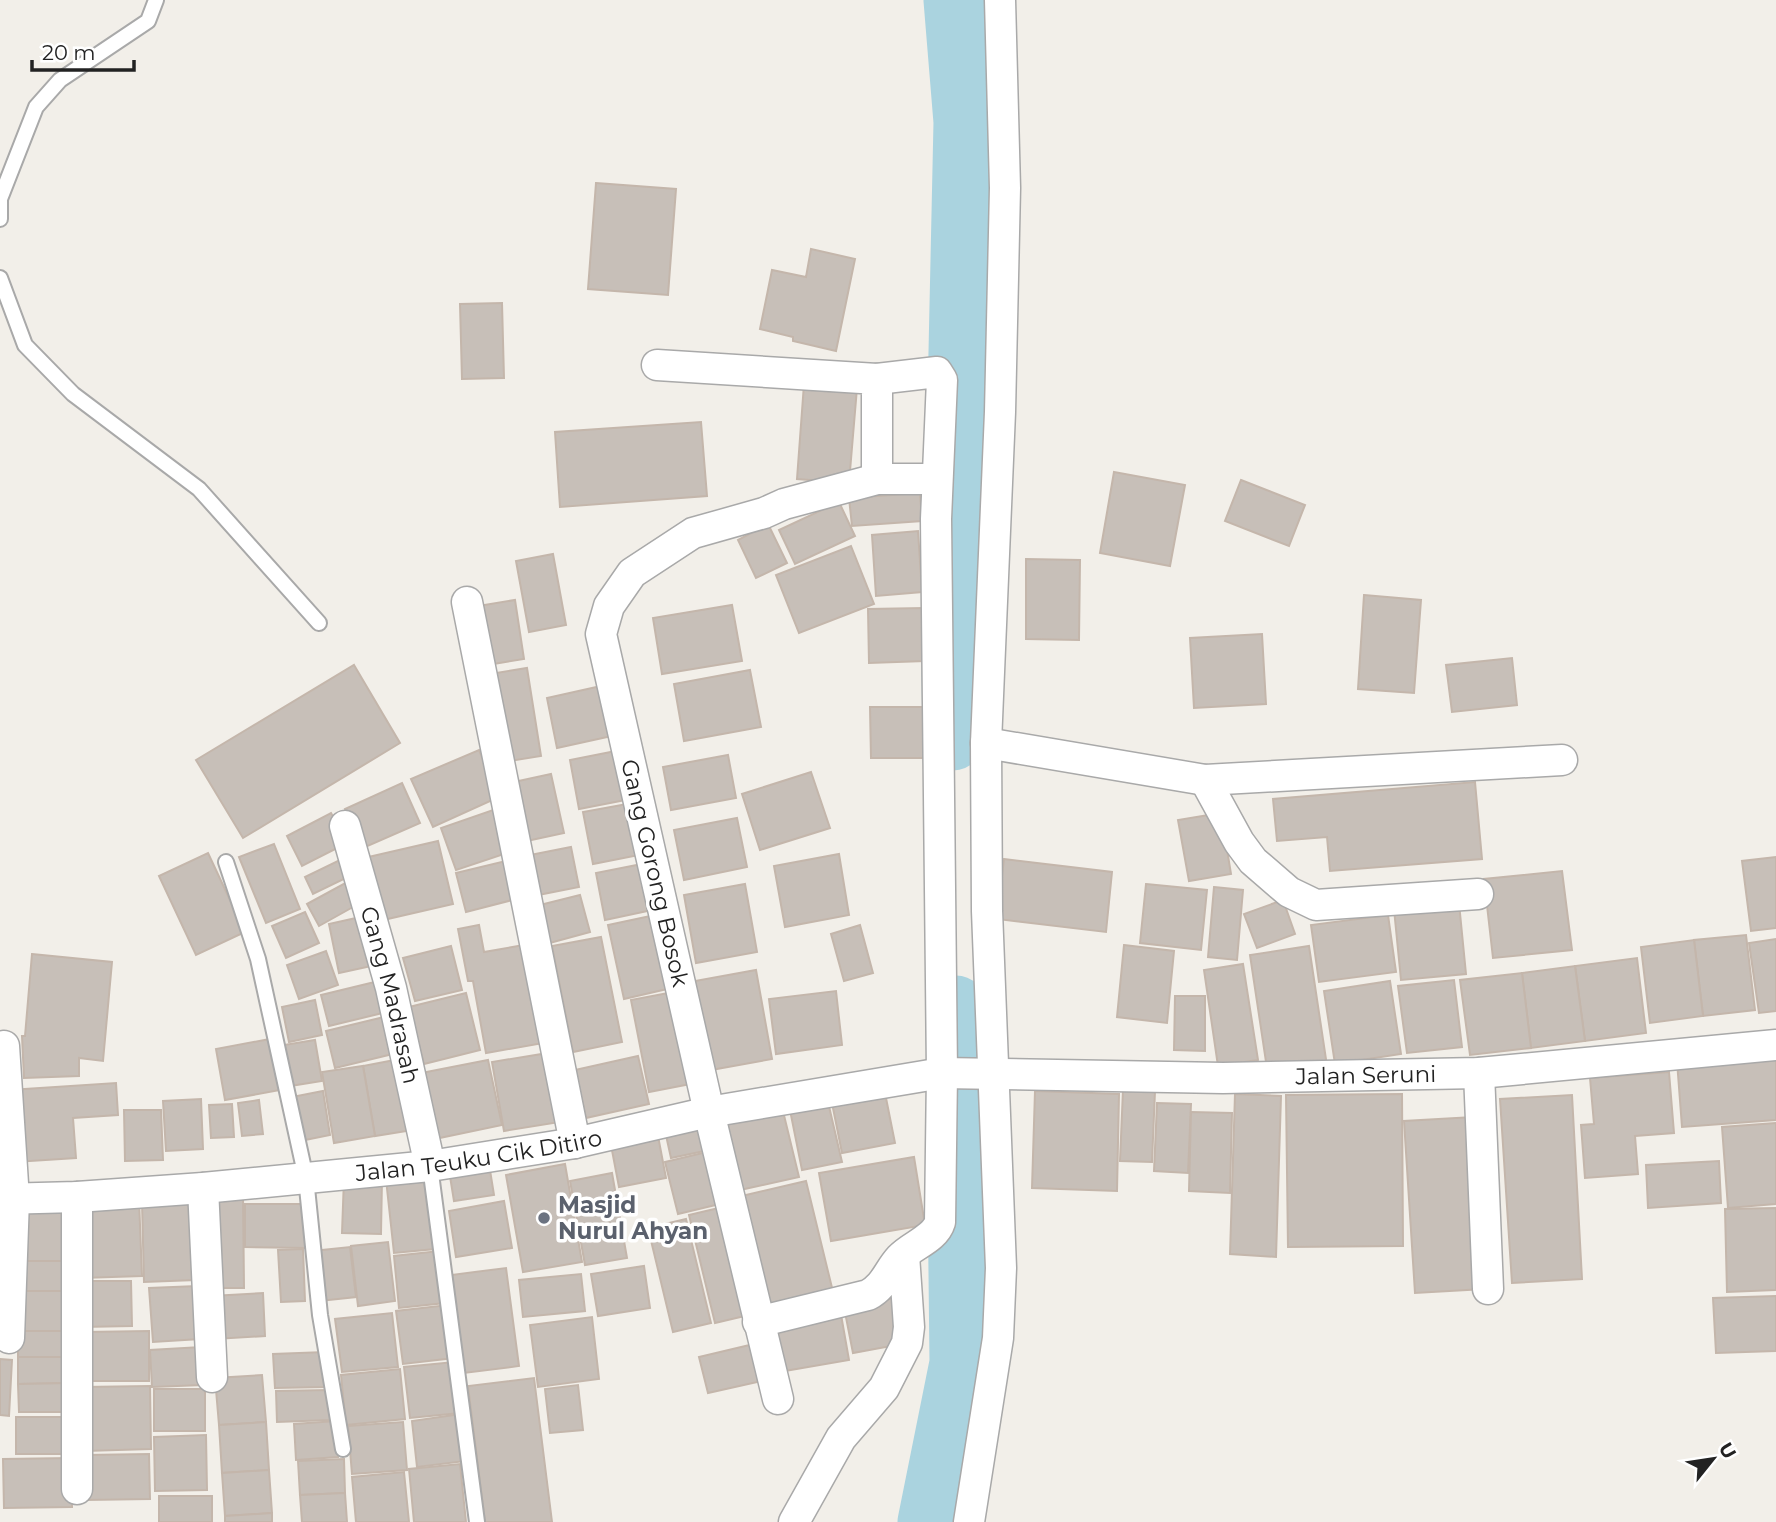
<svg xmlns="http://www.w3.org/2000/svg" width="1776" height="1522" font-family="Montserrat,sans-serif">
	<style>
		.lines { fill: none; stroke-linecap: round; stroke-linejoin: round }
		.river { stroke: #aad3df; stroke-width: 61 }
		.building { fill: #c7bfb8; stroke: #c4b6ab; stroke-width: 2 }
		.service-casing { stroke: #a9a9a9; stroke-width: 18 }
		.minor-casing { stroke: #a9a9a9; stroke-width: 33 }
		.service { stroke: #fff; stroke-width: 14 }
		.minor { stroke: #fff; stroke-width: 30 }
		.worship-dot { fill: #6b7280; stroke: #fff; stroke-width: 2.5 }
		.labels { text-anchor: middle; stroke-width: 7; stroke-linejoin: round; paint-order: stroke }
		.street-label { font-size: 23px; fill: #222; stroke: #fff }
		.worship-label { font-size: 23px; font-weight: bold; fill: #5b616d; stroke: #fff; text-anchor: start }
	</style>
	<rect width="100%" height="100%" fill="#f2efe9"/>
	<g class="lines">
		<g class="river">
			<polyline points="953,740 952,674 964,122 954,0"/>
			<polyline points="928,1522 960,1363 956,1006"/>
		</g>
	</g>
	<g class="building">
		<polygon points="596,183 676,189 668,295 588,289"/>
		<polygon points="811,249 855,259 836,351 793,341 793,337 760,329 772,270 806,277"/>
		<polygon points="502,303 504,378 462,379 460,304"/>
		<polygon points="804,384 857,388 849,483 797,479"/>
		<polygon points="701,422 707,496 560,507 555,432"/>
		<polygon points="1114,472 1185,485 1170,566 1100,553"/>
		<polygon points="1241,480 1305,505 1289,546 1225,521"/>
		<polygon points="920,493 922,521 852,526 849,498"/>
		<polygon points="839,502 855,536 795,564 779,530"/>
		<polygon points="768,524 787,563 756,578 738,540"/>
		<polygon points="918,531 922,592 876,596 872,535"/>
		<polygon points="851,546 874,604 799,633 776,575"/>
		<polygon points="553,554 566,625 529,632 516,561"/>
		<polygon points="1026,559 1080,560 1079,640 1026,639"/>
		<polygon points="1364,595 1421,600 1414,693 1358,689"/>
		<polygon points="515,600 524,659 487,665 478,606"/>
		<polygon points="732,605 742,661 662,674 653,618"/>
		<polygon points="924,608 925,661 869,663 868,609"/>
		<polygon points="1262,634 1266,704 1194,708 1190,638"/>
		<polygon points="1512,658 1517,705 1452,712 1446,665"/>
		<polygon points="354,665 400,743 243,838 196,760"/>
		<polygon points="527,668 541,756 504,762 490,674"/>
		<polygon points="750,670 761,727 684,741 674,684"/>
		<polygon points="610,684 621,734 557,748 547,698"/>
		<polygon points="870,707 934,707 934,758 871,758"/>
		<polygon points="626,749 636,798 579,809 570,760"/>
		<polygon points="479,750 499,797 433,827 411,779"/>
		<polygon points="728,755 736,798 671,810 663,767"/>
		<polygon points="811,772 830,828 760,850 742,794"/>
		<polygon points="551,774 564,833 522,842 509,783"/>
		<polygon points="1475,782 1482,859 1330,871 1327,837 1277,841 1273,799"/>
		<polygon points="402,783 420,823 363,848 345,809"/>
		<polygon points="633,803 644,854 593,864 583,812"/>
		<polygon points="499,808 513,851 456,870 441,828"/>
		<polygon points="331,813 347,843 302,866 287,836"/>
		<polygon points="1221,813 1231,874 1189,881 1178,820"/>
		<polygon points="737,818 747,867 684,880 674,830"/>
		<polygon points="438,841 453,904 379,921 364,858"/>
		<polygon points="274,844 300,909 266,923 239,857"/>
		<polygon points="571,847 579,887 533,896 525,856"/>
		<polygon points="208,853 245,932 196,955 159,876"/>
		<polygon points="839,854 849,915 785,927 774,866"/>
		<polygon points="346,857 354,874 313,894 305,877"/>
		<polygon points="1776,857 1776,928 1751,931 1742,861"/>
		<polygon points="514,859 524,897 466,912 456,873"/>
		<polygon points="1004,859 1112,872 1106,932 997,919"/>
		<polygon points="647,863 657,909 605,920 596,873"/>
		<polygon points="1562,871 1572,950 1493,958 1484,879"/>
		<polygon points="349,881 362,902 319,926 307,904"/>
		<polygon points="745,884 757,952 696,963 684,895"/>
		<polygon points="1146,884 1207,890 1201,950 1140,943"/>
		<polygon points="1214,887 1243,890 1237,960 1208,957"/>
		<polygon points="580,895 590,932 546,944 536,906"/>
		<polygon points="1283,900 1295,934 1257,948 1244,914"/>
		<polygon points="1459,903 1466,974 1401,980 1394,909"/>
		<polygon points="305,912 319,943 286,958 272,926"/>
		<polygon points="660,914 676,987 624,999 608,925"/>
		<polygon points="1388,915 1396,972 1319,982 1311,925"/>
		<polygon points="365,916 376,965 339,973 329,924"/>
		<polygon points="479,925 484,952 530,944 549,1042 486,1053 473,981 468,981 458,929"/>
		<polygon points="860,925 873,973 844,981 831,934"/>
		<polygon points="1746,935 1755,1010 1703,1016 1694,940"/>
		<polygon points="601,937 622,1042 573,1052 552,946"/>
		<polygon points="1776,939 1776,1011 1759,1013 1749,943"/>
		<polygon points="1694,940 1703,1016 1650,1023 1641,947"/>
		<polygon points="1124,945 1174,951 1167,1023 1117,1017"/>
		<polygon points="451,946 462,990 415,1001 403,958"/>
		<polygon points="1309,946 1327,1066 1268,1075 1250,955"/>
		<polygon points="326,951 338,985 299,999 287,965"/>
		<polygon points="32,954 112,962 103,1061 79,1058 79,1076 24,1078 22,1036 25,1036"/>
		<polygon points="1637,958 1646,1033 1585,1041 1575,966"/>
		<polygon points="1243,964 1258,1060 1218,1066 1204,970"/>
		<polygon points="1575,966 1585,1041 1531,1048 1522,973"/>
		<polygon points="756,970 772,1059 711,1070 695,981"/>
		<polygon points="1522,973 1531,1048 1470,1055 1460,980"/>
		<polygon points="383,980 391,1011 329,1026 321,995"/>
		<polygon points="1454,980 1462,1047 1407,1053 1398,986"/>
		<polygon points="1390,981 1401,1054 1335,1064 1324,991"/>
		<polygon points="679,991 696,1083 649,1092 631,1000"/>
		<polygon points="836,991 842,1045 776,1054 769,999"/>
		<polygon points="466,993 480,1050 424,1064 409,1007"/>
		<polygon points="1175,996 1205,996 1205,1051 1174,1050"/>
		<polygon points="315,1000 322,1035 289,1042 282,1007"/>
		<polygon points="388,1016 397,1053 335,1068 326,1031"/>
		<polygon points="270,1039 280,1090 225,1100 216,1049"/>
		<polygon points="315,1040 322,1081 290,1086 284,1045"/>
		<polygon points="554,1052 566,1121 504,1131 492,1062"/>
		<polygon points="1776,1054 1776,1120 1682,1127 1677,1061"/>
		<polygon points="638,1056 649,1104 586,1118 575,1070"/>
		<polygon points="400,1059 413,1130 375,1136 363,1066"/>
		<polygon points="488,1060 502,1125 430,1140 416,1074"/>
		<polygon points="363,1066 375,1136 334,1143 322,1072"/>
		<polygon points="1669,1072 1674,1133 1635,1136 1638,1174 1585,1178 1581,1125 1594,1124 1590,1078"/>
		<polygon points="116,1083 118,1115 73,1118 76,1158 15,1162 10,1090"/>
		<polygon points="1123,1090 1155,1091 1152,1162 1120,1161"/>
		<polygon points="323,1091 330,1135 300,1141 292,1097"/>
		<polygon points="1035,1091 1119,1094 1117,1191 1032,1188"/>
		<polygon points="885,1093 895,1143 842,1153 832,1103"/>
		<polygon points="1235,1094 1281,1096 1276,1257 1230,1254"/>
		<polygon points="1402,1094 1403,1246 1288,1247 1286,1095"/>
		<polygon points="1572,1095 1582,1279 1512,1283 1500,1099"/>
		<polygon points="201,1099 203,1149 166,1151 163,1101"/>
		<polygon points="259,1100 263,1134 242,1136 238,1103"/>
		<polygon points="828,1102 842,1162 802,1170 790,1110"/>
		<polygon points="781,1103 799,1177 740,1190 723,1116"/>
		<polygon points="1157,1103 1191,1104 1188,1173 1154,1171"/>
		<polygon points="232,1104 234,1137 211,1138 209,1105"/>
		<polygon points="124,1110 161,1110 163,1160 125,1161"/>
		<polygon points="1191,1112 1232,1113 1230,1193 1189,1191"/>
		<polygon points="707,1117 714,1149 671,1158 664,1126"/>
		<polygon points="1473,1117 1484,1289 1415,1293 1404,1121"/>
		<polygon points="1776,1123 1776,1204 1728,1208 1722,1127"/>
		<polygon points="658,1136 666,1178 619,1187 611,1145"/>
		<polygon points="711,1151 724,1203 678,1214 665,1162"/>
		<polygon points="914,1157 925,1225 831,1241 819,1173"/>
		<polygon points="1719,1161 1721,1203 1648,1208 1646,1165"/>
		<polygon points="489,1164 494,1195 454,1201 449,1170"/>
		<polygon points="565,1164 582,1262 523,1272 506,1175"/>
		<polygon points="612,1173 627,1258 585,1265 570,1181"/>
		<polygon points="427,1174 435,1249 394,1253 386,1179"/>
		<polygon points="344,1178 382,1179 381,1234 342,1233"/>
		<polygon points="806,1181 834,1296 761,1313 733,1198"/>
		<polygon points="211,1195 243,1195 244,1288 212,1288"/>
		<polygon points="139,1199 142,1276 82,1278 79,1201"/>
		<polygon points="194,1201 196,1280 144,1282 142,1203"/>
		<polygon points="504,1201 512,1248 456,1257 449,1211"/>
		<polygon points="21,1204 74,1204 75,1261 22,1261"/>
		<polygon points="245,1204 308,1204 307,1248 245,1247"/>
		<polygon points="723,1207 749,1315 715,1323 689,1215"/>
		<polygon points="1776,1208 1776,1290 1727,1292 1725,1209"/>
		<polygon points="686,1219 711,1323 673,1332 648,1228"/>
		<polygon points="388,1242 395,1301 358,1306 351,1246"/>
		<polygon points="350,1247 356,1297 320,1301 313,1251"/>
		<polygon points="303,1249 305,1301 281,1302 278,1250"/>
		<polygon points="439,1251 445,1303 399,1308 394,1256"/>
		<polygon points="22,1261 75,1261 76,1291 22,1291"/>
		<polygon points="644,1266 650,1308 598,1316 591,1274"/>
		<polygon points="506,1268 519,1366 464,1373 451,1275"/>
		<polygon points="581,1274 585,1311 523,1317 519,1280"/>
		<polygon points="81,1281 131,1281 132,1326 82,1327"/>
		<polygon points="197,1286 200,1339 153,1342 149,1288"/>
		<polygon points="22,1291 76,1291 71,1331 18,1331"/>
		<polygon points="263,1293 265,1336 215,1339 212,1296"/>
		<polygon points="1776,1296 1776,1351 1716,1353 1713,1298"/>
		<polygon points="894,1298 902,1344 853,1353 844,1307"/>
		<polygon points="448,1305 454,1358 403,1364 396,1311"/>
		<polygon points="840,1309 849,1360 773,1373 764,1323"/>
		<polygon points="392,1313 398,1367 342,1372 335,1319"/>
		<polygon points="592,1317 599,1379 538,1387 530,1325"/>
		<polygon points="18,1331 71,1331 72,1357 18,1357"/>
		<polygon points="149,1331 149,1381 84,1381 84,1332"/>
		<polygon points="758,1343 766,1380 708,1393 699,1357"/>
		<polygon points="201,1347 203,1385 152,1387 150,1350"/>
		<polygon points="325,1352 326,1387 275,1388 273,1354"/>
		<polygon points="18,1357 72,1357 72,1383 18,1384"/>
		<polygon points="0,1359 12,1360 9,1416 0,1415"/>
		<polygon points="454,1362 460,1413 410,1418 404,1367"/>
		<polygon points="400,1369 405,1419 346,1425 341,1375"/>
		<polygon points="262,1375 266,1422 219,1425 215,1378"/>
		<polygon points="534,1378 552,1522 485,1522 468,1386"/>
		<polygon points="72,1383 72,1412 19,1412 18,1384"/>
		<polygon points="578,1385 583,1430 550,1433 545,1389"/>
		<polygon points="150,1386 151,1449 85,1451 83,1387"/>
		<rect x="154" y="1389" width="51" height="42"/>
		<polygon points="329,1390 330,1420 277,1422 276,1391"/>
		<polygon points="461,1414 466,1461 417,1467 412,1421"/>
		<polygon points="16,1417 72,1417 73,1454 16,1454"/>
		<polygon points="336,1421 338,1457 296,1460 294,1424"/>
		<polygon points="266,1422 269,1470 222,1473 219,1425"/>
		<polygon points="403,1422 407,1470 352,1474 348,1426"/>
		<polygon points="206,1435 207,1490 155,1491 154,1437"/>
		<polygon points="149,1454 150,1499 86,1500 85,1455"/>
		<polygon points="71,1458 72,1507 4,1508 3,1459"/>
		<polygon points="344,1459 345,1493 300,1495 298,1461"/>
		<polygon points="460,1464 466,1522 414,1522 409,1469"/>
		<polygon points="269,1470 272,1513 225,1516 222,1473"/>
		<polygon points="404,1472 409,1522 356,1522 352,1477"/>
		<polygon points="345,1493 347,1522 302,1522 300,1495"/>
		<rect x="159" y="1496" width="53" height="26"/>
		<polygon points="272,1513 272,1522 225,1522 225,1516"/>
	</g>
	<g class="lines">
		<defs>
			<g id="service">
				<polyline points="0,219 0,199 36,107 60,80 148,21 156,0"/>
				<polyline points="0,278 25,345 73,394 199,489 319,623"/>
				<polyline points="226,862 258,959 306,1178 320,1315 343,1449"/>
				<polyline points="430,1166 477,1522"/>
			</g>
			<g id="minor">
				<polyline points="657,365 877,379 877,479"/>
				<polyline points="467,602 575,1143"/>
				<polyline points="986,743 1205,780 1562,760"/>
				<polyline points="1205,780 1239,842 1253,861 1289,892 1316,905 1478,894"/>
				<path id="s1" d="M345,826L391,988L430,1166"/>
				<polyline points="4,1046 14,1199 9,1338"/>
				<polyline points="1479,1073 1488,1289"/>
				<polyline points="203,1188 212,1377"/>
				<polyline points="77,1197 77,1489"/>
				<path id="s2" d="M0,1199L77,1197L203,1188L430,1166L575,1143L709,1112L942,1073L1223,1078L1479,1073L1776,1045"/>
				<path d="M758,1322L868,1295C885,1286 888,1271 900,1258C912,1245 935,1239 940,1222L942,1073L936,519L942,380L937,372L877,379"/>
				<polyline points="778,1399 709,1112 601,634 609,606 632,573 693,533 764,513 784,504 877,479 937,479"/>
				<polyline points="794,1522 841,1438 884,1388 907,1343 909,1327 904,1255"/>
				<polyline points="969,1522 998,1338 1001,1268 987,911 986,743 1000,412 1005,188 1000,0"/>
			</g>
		</defs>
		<use href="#service" class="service-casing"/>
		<use href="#minor" class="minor-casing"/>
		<use href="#service" class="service"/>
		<use href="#minor" class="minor"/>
	</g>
	<circle class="worship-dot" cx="544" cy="1218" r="7"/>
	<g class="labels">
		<g class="street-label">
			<text transform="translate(655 873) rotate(77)" y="8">Gang Gorong Bosok</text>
			<text dy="8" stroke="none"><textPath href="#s1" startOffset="175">Gang Madrasah</textPath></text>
			<text dy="8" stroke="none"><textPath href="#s2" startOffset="1376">Jalan Seruni</textPath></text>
			<text dy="8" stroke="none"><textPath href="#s2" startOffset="481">Jalan Teuku Cik Ditiro</textPath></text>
		</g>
		<g class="worship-label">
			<text x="558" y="1213">Masjid<tspan x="558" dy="26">Nurul Ahyan</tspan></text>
		</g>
	</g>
	<g transform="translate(1713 1459) rotate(60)" stroke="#ffffff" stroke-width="5" paint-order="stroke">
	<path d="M0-5L12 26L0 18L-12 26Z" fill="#222222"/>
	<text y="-10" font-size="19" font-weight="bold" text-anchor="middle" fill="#222222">U</text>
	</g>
	<path d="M32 60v10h102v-10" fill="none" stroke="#222222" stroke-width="3.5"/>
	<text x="42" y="60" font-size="21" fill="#222222" stroke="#ffffff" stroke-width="5" paint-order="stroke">20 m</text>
</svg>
